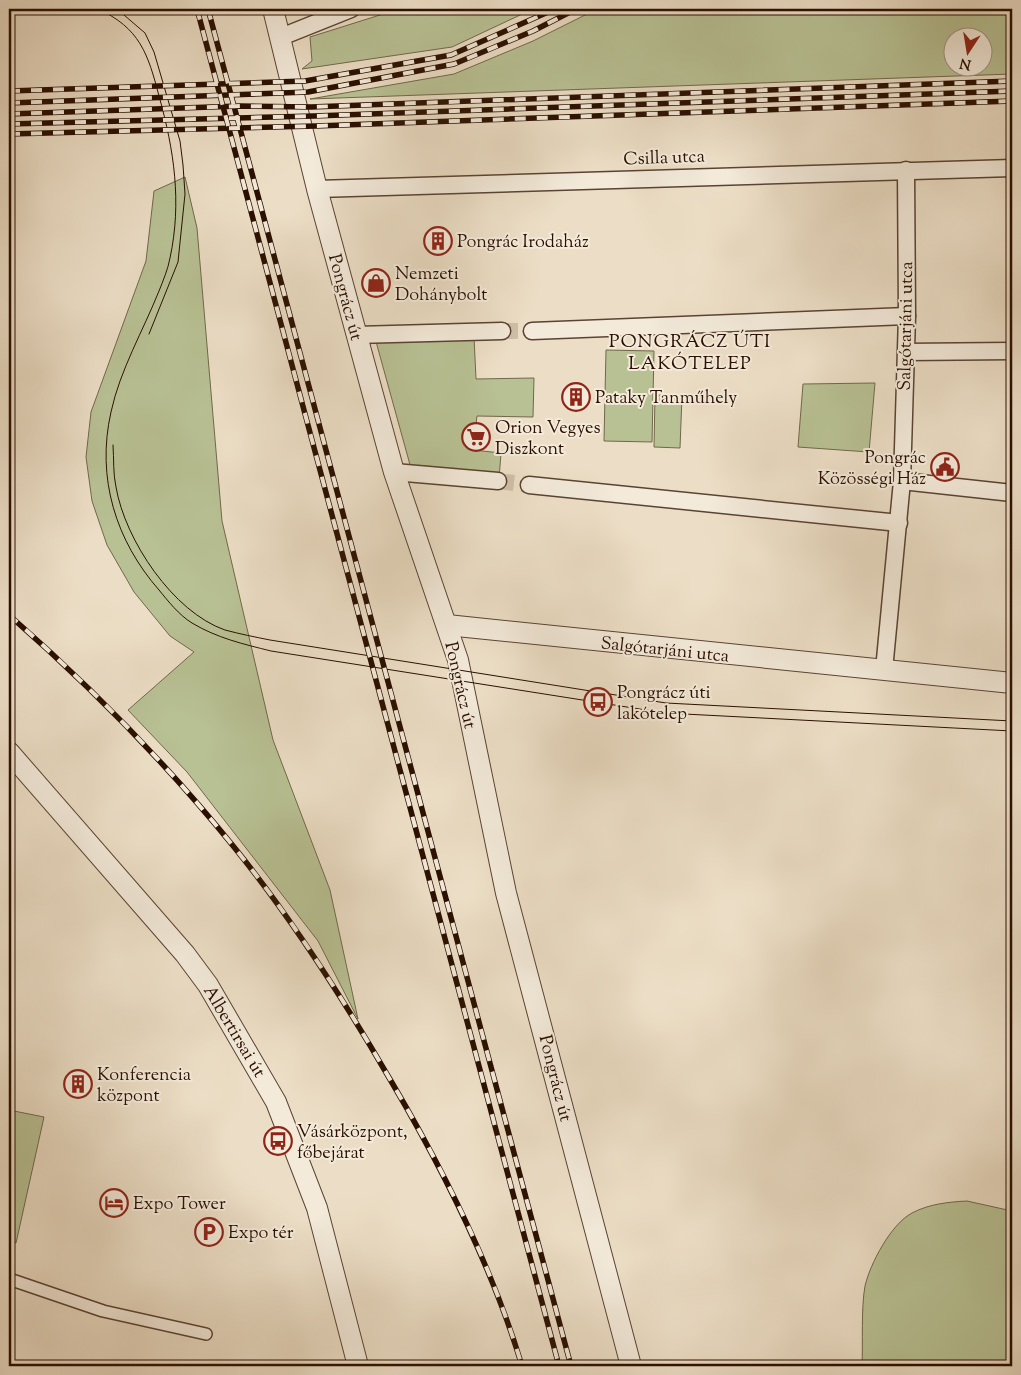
<svg xmlns="http://www.w3.org/2000/svg" width="1021" height="1375" font-family="'Sorts Mill Goudy',serif">
	<style>
		.green { fill: #b8c194; stroke: #71684a; fill-rule: evenodd }
		.lines { fill: none; stroke-linecap: round; stroke-linejoin: round }
		.minor-tunnel { stroke: #cfbfa8; stroke-width: 16; stroke-dasharray: 16 8; stroke-linecap: butt }
		.pedestrian-casing { stroke: #5a4332; stroke-width: 14 }
		.minor-casing { stroke: #5a4332; stroke-width: 19 }
		.tertiary-casing { stroke: #5a4332; stroke-width: 22 }
		.pedestrian { stroke: #f3eada; stroke-width: 11 }
		.minor { stroke: #f3eada; stroke-width: 16 }
		.tertiary { stroke: #f3eada; stroke-width: 20 }
		.tram { stroke: #2a0f00; stroke-width: 1 }
		.rail-casing { stroke: #2a0f00; stroke-width: 5.5 }
		.rail { stroke: #f3eada; stroke-width: 4; stroke-dasharray: 11; stroke-linecap: butt }
		.labels { text-anchor: middle; stroke-width: 4; stroke-linejoin: round; paint-order: stroke }
		.street-label { font-size: 18px; fill: #2a0f00; stroke: #f3eada }
		.poi-label { font-size: 18px; fill: #2a0f00; stroke: #f3eada; text-anchor: start }
		.neighbourhood-label { font-size: 19px; letter-spacing: 1px; fill: #2a0f00; stroke: #f3eada }
	</style>
	<rect width="100%" height="100%" fill="#ecdec6"/>
	<filter id="stains"><feTurbulence type="fractalNoise" baseFrequency=".004" numOctaves="4"/><feColorMatrix values="0 0 0 0 .2 0 0 0 0 .09 0 0 0 0 .02 0 0 0 .5 -.17"/></filter>
	<radialGradient id="worn" r=".72"><stop offset=".6" stop-color="#630" stop-opacity="0"/><stop offset="1" stop-color="#630" stop-opacity=".3"/></radialGradient>
	<g class="green">
		<polygon points="399,9 533,9 452,47 302,69 312,61 310,37"/>
		<path d="M597,9H1012V74L310,99L454,74L533,41ZM954,38H984V68H954Z"/>
		<polygon points="185,177 197,228 222,521 273,740 330,890 358,1019 318,941 187,772 128,710 194,652 170,636 134,592 107,545 92,501 86,457 91,412 146,261 154,191"/>
		<polygon points="474,337 476,379 534,378 533,417 477,416 473,450 501,453 499,479 412,472 375,338"/>
		<polygon points="606,350 654,351 652,442 604,441"/>
		<polygon points="875,383 869,452 798,447 803,384"/>
		<polygon points="655,395 682,396 680,448 654,447"/>
		<polygon points="9,1110 44,1117 16,1243 9,1239"/>
		<path d="M967,1201L1012,1211V1366H862C863,1343 861,1308 865,1286C870,1264 891,1224 912,1213C929,1204 948,1202 967,1201Z"/>
	</g>
	<g class="lines">
		<g class="minor-tunnel">
			<polyline points="502,331 532,331"/>
			<polyline points="498,481 529,485"/>
		</g>
		<defs>
			<polyline id="pedestrian" points="9,1279 103,1311 206,1334"/>
			<g id="minor">
				<polyline points="281,37 351,9"/>
				<polyline points="317,189 1012,168"/>
				<polyline points="532,331 907,316"/>
				<polyline points="356,335 502,331"/>
				<polyline points="906,352 1012,351"/>
				<polyline points="394,472 498,481"/>
				<polyline points="902,481 1012,493"/>
				<polyline points="529,485 899,523"/>
				<polyline points="884,670 902,481 907,316 906,170"/>
			</g>
			<g id="tertiary">
				<polyline points="273,9 317,189 394,472 458,660 506,893 631,1366"/>
				<polyline points="447,625 1012,683"/>
				<polyline points="9,752 185,954 208,985 276,1102 317,1208 358,1366"/>
			</g>
		</defs>
		<use href="#pedestrian" class="pedestrian-casing"/>
		<use href="#minor" class="minor-casing"/>
		<use href="#tertiary" class="tertiary-casing"/>
		<use href="#pedestrian" class="pedestrian"/>
		<use href="#minor" class="minor"/>
		<use href="#tertiary" class="tertiary"/>
		<g class="tram">
			<path d="M98,9C140,28 148,54 159,96C174,150 182,202 170,258C168,269 163,281 159,291C143,331 120,370 111,412C96,478 116,541 159,590C168,601 179,615 192,623C217,638 243,644 271,651L665,713L1012,731"/>
			<polyline points="117,9 145,33 154,52 180,141 183,165 185,194 178,262 149,334"/>
			<path d="M113,445C114,459 113,474 116,487C125,540 173,612 225,630C240,634 255,637 270,640L666,703L1012,721"/>
		</g>
		<defs>
			<g id="rail">
				<polyline points="197,9 559,1366"/>
				<polyline points="208,9 571,1366"/>
				<polyline points="9,91 305,81 451,55 555,9"/>
				<polyline points="9,103 308,92 454,64 533,31 576,9"/>
				<polyline points="9,114 240,106 311,107 1012,81"/>
				<polyline points="9,124 314,116 1012,91"/>
				<polyline points="9,134 316,126 1012,101"/>
				<path d="M9,615C90,686 166,763 234,847C293,920 344,1000 391,1081C444,1171 492,1266 522,1366"/>
			</g>
		</defs>
		<use href="#rail" class="rail-casing"/>
		<use href="#rail" class="rail"/>
	</g>
	<defs>
		<symbol id="building-ring" viewBox="-11 -11 22 22"><circle r="9.5" fill="#f3eada" stroke="#8f2418" stroke-width="1.5"/><path d="M-4-6H4V6H1V3H-1V6H-4ZM-2.5-4.3h1.7v1.8h-1.7ZM.8-4.3h1.7v1.8H.8ZM-2.5-1h1.7V.8h-1.7ZM.8-1h1.7V.8H.8Z" fill="#8f2418"/></symbol>
		<symbol id="shop-ring" viewBox="-11 -11 22 22"><circle r="9.5" fill="#f3eada" stroke="#8f2418" stroke-width="1.5"/><path d="M-5-2.5h2.3a2.7 3.5 0 0 1 5.4 0H5L5.5 6h-11ZM-1.5-2.5h3a1.5 2.3 0 0 0-3 0Z" fill="#8f2418"/></symbol>
		<symbol id="supermarket-ring" viewBox="-11 -11 22 22"><circle r="9.5" fill="#f3eada" stroke="#8f2418" stroke-width="1.5"/><path d="M-6-5.5h2.5l.6 2H6L4.5 2H-2.5L-4.4-4H-6ZM-1.5 3.2a1.3 1.3 0 1 0 .1 0ZM3 3.2a1.3 1.3 0 1 0 .1 0Z" fill="#8f2418"/></symbol>
		<symbol id="civic-ring" viewBox="-11 -11 22 22"><circle r="9.5" fill="#f3eada" stroke="#8f2418" stroke-width="1.5"/><path d="M-.6-6.5H3V-4.5H.6V-3L4-1V1h2V6H-6V1h2V-1L-.6-3ZM-1.2 2.5V6h2.4V2.5Z" fill="#8f2418"/></symbol>
		<symbol id="bus-ring" viewBox="-11 -11 22 22"><circle r="9.5" fill="#f3eada" stroke="#8f2418" stroke-width="1.5"/><path d="M-5-6H5V4H4V6H2V4H-2V6H-4V4H-5ZM-3.5-4V0h7V-4ZM-3.5 1.2v1.5H-2V1.2ZM2 1.2v1.5H3.5V1.2Z" fill="#8f2418"/></symbol>
		<symbol id="hotel-ring" viewBox="-11 -11 22 22"><circle r="9.5" fill="#f3eada" stroke="#8f2418" stroke-width="1.5"/><path d="M-6-4.5h1.5V1H6V5H4.5V3h-9V5H-6ZM-4 0a1.8 1.8 0 1 1 3.6 0ZM.5 0V-2.5h3Q6-2.5 6 0Z" fill="#8f2418"/></symbol>
		<symbol id="parking-ring" viewBox="-11 -11 22 22"><circle r="9.5" fill="#f3eada" stroke="#8f2418" stroke-width="1.5"/><path d="M-3.5-5.5H1a3.5 3.5 0 0 1 0 7H-1V5.5H-3.5ZM-1-3.4V-.6H.8a1.4 1.4 0 0 0 0-2.8Z" fill="#8f2418"/></symbol>
	</defs>
	<g fill-rule="evenodd">
		<use href="#building-ring" x="422" y="225" width="32" height="32"/>
		<use href="#shop-ring" x="360" y="267" width="32" height="32"/>
		<use href="#building-ring" x="560" y="381" width="32" height="32"/>
		<use href="#supermarket-ring" x="460" y="421" width="32" height="32"/>
		<use href="#civic-ring" x="929" y="451" width="32" height="32"/>
		<use href="#bus-ring" x="582" y="686" width="32" height="32"/>
		<use href="#building-ring" x="62" y="1068" width="32" height="32"/>
		<use href="#bus-ring" x="262" y="1125" width="32" height="32"/>
		<use href="#hotel-ring" x="98" y="1187" width="32" height="32"/>
		<use href="#parking-ring" x="193" y="1216" width="32" height="32"/>
	</g>
	<g class="labels">
		<g class="street-label">
			<text transform="translate(664 157) rotate(-2)" y="6">Csilla utca</text>
			<text transform="translate(346 297) rotate(75)" y="6">Pongrácz út</text>
			<text transform="translate(905 326) rotate(-89)" y="6">Salgótarjáni utca</text>
			<text transform="translate(665 649) rotate(6)" y="6">Salgótarjáni utca</text>
			<text transform="translate(461 685) rotate(77)" y="6">Pongrácz út</text>
			<text transform="translate(235 1031) rotate(59)" y="6">Albertirsai út</text>
			<text transform="translate(556 1078) rotate(76)" y="6">Pongrácz út</text>
		</g>
		<g class="poi-label">
			<text x="457" y="247">Pongrác Irodaház</text>
			<text x="395" y="279">Nemzeti<tspan x="395" dy="21">Dohánybolt</tspan></text>
			<text x="595" y="403">Pataky Tanműhely</text>
			<text x="495" y="433">Orion Vegyes<tspan x="495" dy="21">Diszkont</tspan></text>
			<text x="926" y="463" text-anchor="end">Pongrác<tspan x="926" dy="21">Közösségi Ház</tspan></text>
			<text x="617" y="698">Pongrácz úti<tspan x="617" dy="21">lakótelep</tspan></text>
			<text x="97" y="1080">Konferencia<tspan x="97" dy="21">központ</tspan></text>
			<text x="297" y="1137">Vásárközpont,<tspan x="297" dy="21">főbejárat</tspan></text>
			<text x="133" y="1209">Expo Tower</text>
			<text x="228" y="1238">Expo tér</text>
		</g>
		<g class="neighbourhood-label">
			<text x="690" y="347">PONGRÁCZ ÚTI<tspan x="690" dy="22">LAKÓTELEP</tspan></text>
		</g>
	</g>
	<rect width="1021" height="1375" fill="none" stroke="#ecdec6" stroke-width="30"/>
	<rect x="10" y="10" width="1001" height="1355" fill="none" stroke="#2a0f00" stroke-width="2.5"/>
	<rect x="15" y="15" width="991" height="1345" fill="none" stroke="#2a0f00"/>
	<g transform="translate(968 52) rotate(192)"><circle r="24" fill="#f3eada" stroke="#a39283"/>
	<path d="M0-4L9 19L0 12L-9 19Z" fill="#8f2418"/>
	<text y="-8" font-size="14" font-weight="bold" text-anchor="middle" fill="#2a0f00">N</text>
	</g>
	<rect width="100%" height="100%" filter="url(#stains)"/>
	<rect width="100%" height="100%" fill="url(#worn)"/>
</svg>
